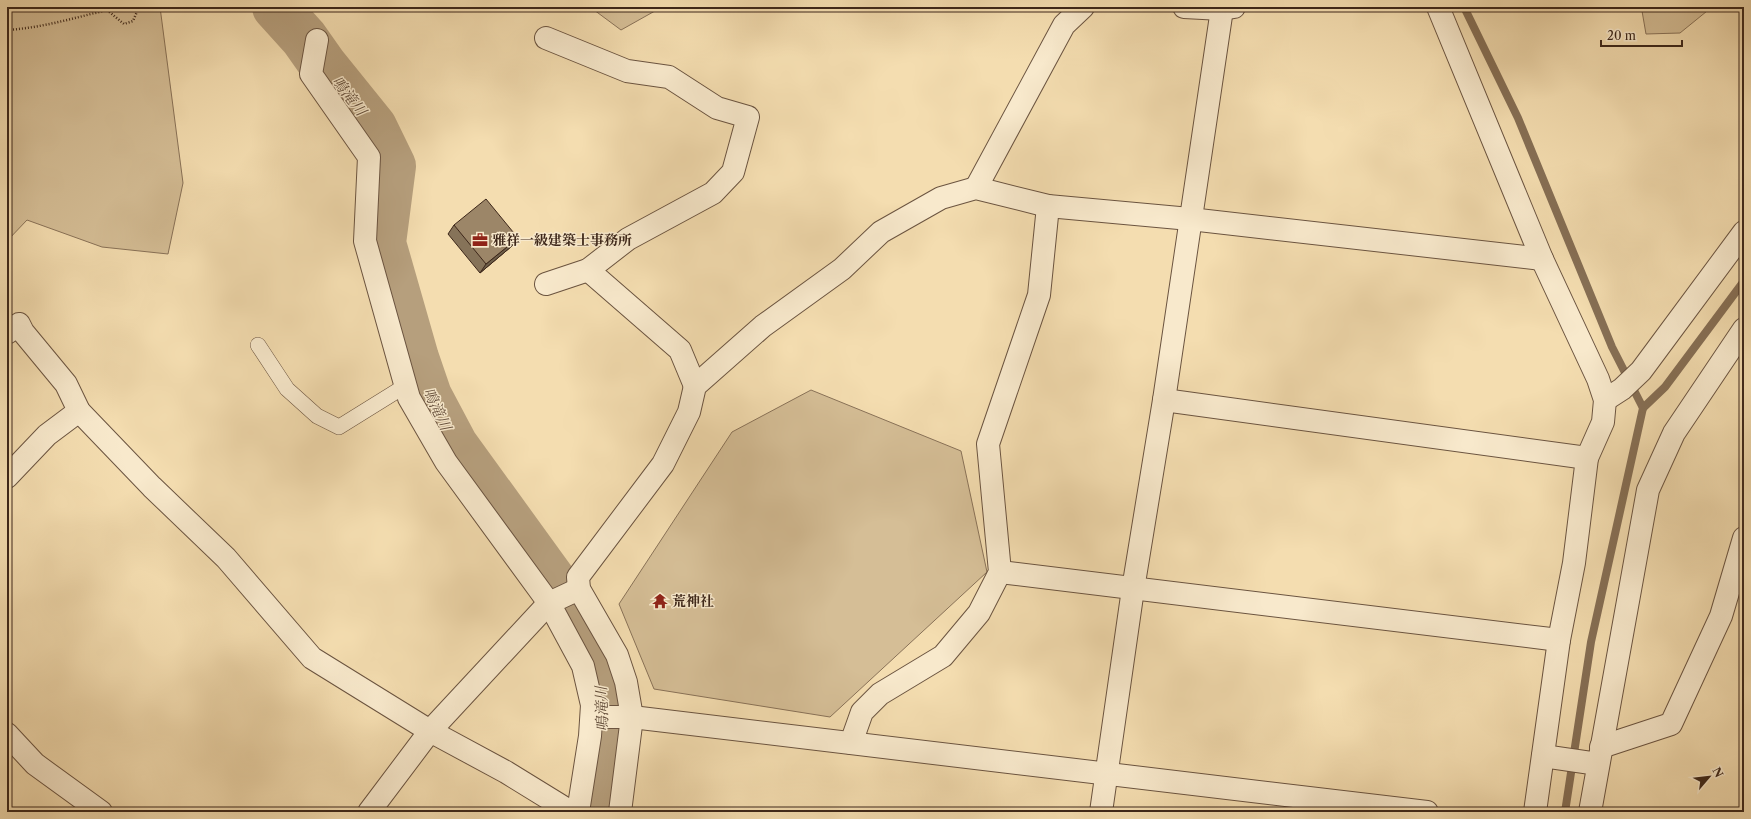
<svg xmlns="http://www.w3.org/2000/svg" width="1751" height="819" font-family="'Libre Caslon Text','Noto Serif JP',serif">
	<style>
		.green { fill: #d5be96; stroke: #897258 }
		.lines { fill: none; stroke-linecap: round; stroke-linejoin: round }
		.stream { stroke: #866f55; stroke-width: 8 }
		.river { stroke: #b69f7d; stroke-width: 48 }
		.lane-casing { stroke: #6b5440; stroke-width: 16 }
		.street-casing { stroke: #6b5440; stroke-width: 24 }
		.path { stroke: #3d271a; stroke-width: 2.5; stroke-dasharray: 1 2; stroke-linecap: butt }
		.lane { stroke: #f8e9cc; stroke-width: 15 }
		.street { stroke: #f8e9cc; stroke-width: 22 }
		.wall { fill: #867359; stroke: #3d271a }
		.shaded-wall { fill: #6d5e49; stroke: #3d271a }
		.building { fill: #9c8668; stroke: #3d271a }
		.labels { text-anchor: middle; stroke-width: 3; stroke-linejoin: round; paint-order: stroke }
		.poi-label { font-size: 14px; font-weight: bold; fill: #3d271a; stroke: #f8e9cc; text-anchor: start }
		.water-label { font-size: 15px; font-style: italic; fill: #614b38; stroke: #f8e9cc }
	</style>
	<rect width="100%" height="100%" fill="#f4ddb0"/>
	<filter id="stains"><feTurbulence type="fractalNoise" baseFrequency=".005" numOctaves="4"/><feColorMatrix values="0 0 0 0 .2 0 0 0 0 .09 0 0 0 0 .02 0 0 0 .5 -.17"/></filter>
	<radialGradient id="worn" r=".72"><stop offset=".6" stop-color="#630" stop-opacity="0"/><stop offset="1" stop-color="#630" stop-opacity=".3"/></radialGradient>
	<g class="green">
		<polygon points="7,7 160,7 183,183 168,254 102,247 27,220 7,241"/>
		<polygon points="590,7 662,7 621,30"/>
		<polygon points="1645,7 1712,7 1680,33 1646,34 1642,11"/>
		<polygon points="811,390 961,451 987,572 830,717 654,689 619,604 732,432"/>
	</g>
	<g class="lines">
		<g class="stream">
			<polyline points="1464,7 1518,118 1612,347 1643,408 1591,642 1565,812"/>
			<polyline points="1643,408 1665,387 1744,281"/>
		</g>
		<polyline class="river" points="276,7 304,38 323,65 373,127 392,166 382,243 415,358 428,396 454,445 554,583 593,658 601,679 605,701 604,741 595,812"/>
		<defs>
			<polyline id="lane" points="258,345 287,389 317,416 339,427 405,386"/>
			<g id="street">
				<polyline points="1184,7 1222,9 1234,7"/>
				<polyline points="1438,7 1542,259 1598,379 1605,400 1603,422 1587,458 1574,563 1559,640 1535,812"/>
				<polyline points="317,40 311,74 369,157 365,241 409,398 446,462 549,603 583,666 592,705 590,736 578,812"/>
				<polyline points="976,188 1064,25 1083,7"/>
				<polyline points="588,270 680,350 695,386"/>
				<polyline points="546,284 588,270 628,239 713,193 733,172 748,117 717,108 669,77 627,71 546,38"/>
				<polyline points="7,333 19,324 23,332 66,384 79,411 152,487 226,558 312,658 430,731 506,772 571,812"/>
				<polyline points="1164,400 1587,458"/>
				<polyline points="1605,400 1622,389 1641,371 1744,232"/>
				<polyline points="7,477 47,435 79,411"/>
				<polyline points="1000,572 1559,640"/>
				<polyline points="592,717 632,717 1427,812"/>
				<polyline points="7,734 35,764 101,812"/>
				<polyline points="851,743 862,712 880,694 943,656 979,613 1000,572 988,444 1039,295 1048,206"/>
				<polyline points="1601,747 1671,724 1721,616 1744,538"/>
				<polyline points="1543,756 1598,764"/>
				<polyline points="369,812 430,731 549,603 579,589"/>
				<polyline points="620,812 632,717 626,682 617,655 579,589 578,577 663,464 689,412 695,386 763,326 842,269 881,232 941,198 976,188 1048,206 1190,219 1542,259"/>
				<polyline points="1101,812 1133,589 1164,400 1222,9"/>
				<polyline points="1590,812 1648,490 1674,433 1744,329"/>
			</g>
		</defs>
		<use href="#lane" class="lane-casing"/>
		<use href="#street" class="street-casing"/>
		<path class="path" d="M7,30C41,28 74,18 107,10L124,24L133,21L139,7"/>
		<use href="#lane" class="lane"/>
		<use href="#street" class="street"/>
	</g>
	<polygon class="wall" points="454,225 518,238 512,246 480,273 448,234"/>
	<polygon class="shaded-wall" points="518,238 512,246 480,273 486,264"/>
	<polygon class="building" points="486,199 518,238 486,264 454,225"/>
	<defs>
		<symbol id="office-bare" viewBox="-9 -9 18 18"><path d="M-6-3h4V-5.5h4V-3h4V5H-6ZM-1-4.5V-3h2v-1.5ZM-6 0V1H6V0Z" fill="#8f2418" stroke="#f8e9cc" stroke-width="2.5" paint-order="stroke"/></symbol>
		<symbol id="temple-bare" viewBox="-9 -9 18 18"><path d="M0-6L5-2H3V0L6.5 2.5H4V6H1.5V3h-3V6H-4V2.5H-6.5L-3 0V-2H-5Z" fill="#8f2418" stroke="#f8e9cc" stroke-width="2.5" paint-order="stroke"/></symbol>
	</defs>
	<g fill-rule="evenodd">
		<use href="#office-bare" x="469" y="229" width="22" height="22"/>
		<use href="#temple-bare" x="649" y="590" width="22" height="22"/>
	</g>
	<g class="labels">
		<g class="poi-label">
			<text x="492" y="245">雅祥一級建築士事務所</text>
			<text x="672" y="606">荒神社</text>
		</g>
		<g class="water-label">
			<text transform="translate(349 96) rotate(52)" y="5">鳴滝川</text>
			<text transform="translate(437 409) rotate(65)" y="5">鳴滝川</text>
			<text transform="translate(602 709) rotate(-92)" y="5">鳴滝川</text>
		</g>
	</g>
	<rect width="1751" height="819" fill="none" stroke="#f4ddb0" stroke-width="24"/>
	<rect x="8" y="8" width="1735" height="803" fill="none" stroke="#3d271a" stroke-width="2"/>
	<rect x="12" y="12" width="1727" height="795" fill="none" stroke="#3d271a"/>
	<g transform="translate(1709 777) rotate(62)" stroke="#f8e9cc" stroke-width="3" paint-order="stroke">
	<path d="M0-3L7 15L0 10L-7 15Z" fill="#3d271a"/>
	<text y="-6" font-size="11" font-weight="bold" text-anchor="middle" fill="#3d271a">N</text>
	</g>
	<path d="M1601 40v6h81v-6" fill="none" stroke="#3d271a" stroke-width="2"/>
	<text x="1607" y="40" font-size="12" fill="#3d271a" stroke="#f8e9cc" stroke-width="3" paint-order="stroke">20 m</text>
	<rect width="100%" height="100%" filter="url(#stains)"/>
	<rect width="100%" height="100%" fill="url(#worn)"/>
</svg>
